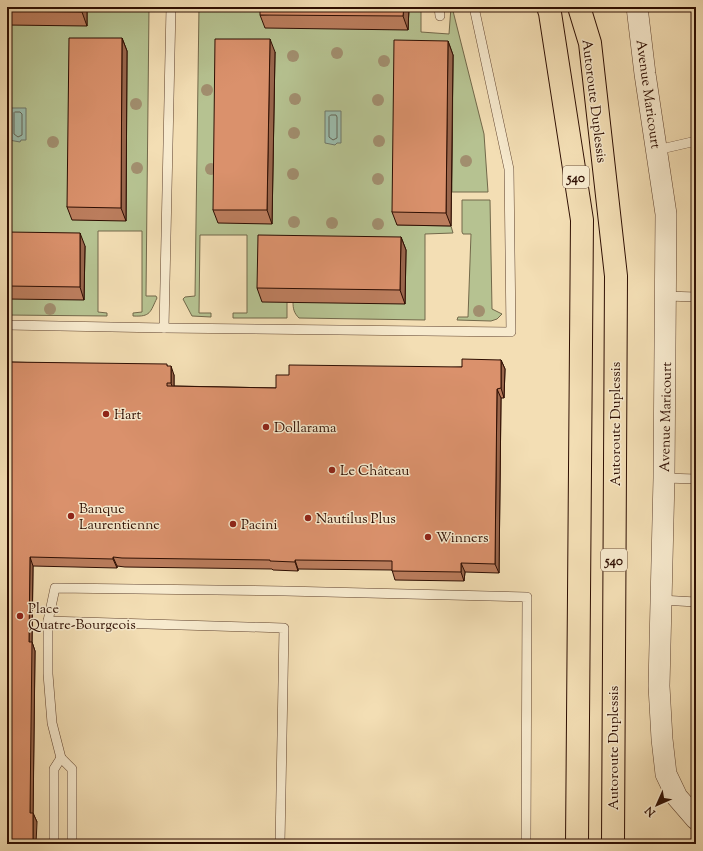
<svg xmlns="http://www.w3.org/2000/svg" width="703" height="851" font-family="'Sorts Mill Goudy',serif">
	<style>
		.green { fill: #b6c291; stroke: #72684a }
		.water { fill: #9bbcac; stroke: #6f7668 }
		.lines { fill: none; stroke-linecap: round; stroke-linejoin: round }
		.shore { stroke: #646557; stroke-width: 1 }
		.service-casing { stroke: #5f422e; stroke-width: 10 }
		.tertiary-casing { stroke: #5f422e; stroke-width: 22 }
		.motorway-casing { stroke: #2e0e02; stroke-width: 24 }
		.service { stroke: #f7eace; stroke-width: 9 }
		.tertiary { stroke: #f7eace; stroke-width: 21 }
		.motorway { stroke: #f3deb4; stroke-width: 22 }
		.tree { fill: #a18e6e }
		.wall { fill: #bb7d5d; stroke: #2e0e02 }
		.shaded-wall { fill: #99664c; stroke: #2e0e02 }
		.building { fill: #da916c; stroke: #2e0e02 }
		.poi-dot { fill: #8f2418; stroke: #f7eace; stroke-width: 1.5 }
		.labels { text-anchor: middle; stroke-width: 3; stroke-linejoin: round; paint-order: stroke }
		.shield { fill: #f7eace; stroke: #6a503f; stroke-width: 1 }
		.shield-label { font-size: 13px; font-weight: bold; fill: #2e0e02 }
		.street-label { font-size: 14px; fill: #2e0e02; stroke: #f7eace }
		.poi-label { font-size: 14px; fill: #2e0e02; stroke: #f7eace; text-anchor: start }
	</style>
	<rect width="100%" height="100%" fill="#f3deb4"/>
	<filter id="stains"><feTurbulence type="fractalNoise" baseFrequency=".005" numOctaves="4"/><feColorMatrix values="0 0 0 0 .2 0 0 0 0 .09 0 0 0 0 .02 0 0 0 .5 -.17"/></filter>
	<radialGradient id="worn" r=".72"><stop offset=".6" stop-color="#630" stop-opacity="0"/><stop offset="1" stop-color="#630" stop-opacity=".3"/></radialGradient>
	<g class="green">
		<path d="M7,7H149L146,296H156L157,298C150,312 151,317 133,316V313L142,312V231H98V312L107,313V316L7,315Z"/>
		<path d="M199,7H265L408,29L409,7H421V32L449,34L451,7H452L484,134L488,192H452L453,55L397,225L451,226L453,233L425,234V320L299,318C294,313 293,309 293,302H287V318H233V313H247V235H200L199,313H211V317L192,316L183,299L185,297L195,296Z"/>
		<polygon points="462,200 490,200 492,309 502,314 497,319 491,321 457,320 458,317 468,317 471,234 463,234 462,232"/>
	</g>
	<g class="water">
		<polygon points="10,108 26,108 26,140 21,140 20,142 9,140"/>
		<polygon points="325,111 341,111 341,143 337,143 335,145 325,143"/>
	</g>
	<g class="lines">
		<g class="shore">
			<polygon points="15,112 20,112 22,114 22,135 18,137 14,134 14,113"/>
			<polygon points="331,115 336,115 337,117 337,138 333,140 329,137 329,117"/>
		</g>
		<defs>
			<g id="service">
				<polyline points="439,7 440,16"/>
				<polyline points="657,150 696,141"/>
				<polyline points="666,296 696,297"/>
				<polyline points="7,325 164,328 171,7"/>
				<polyline points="164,328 511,332 509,169 474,7"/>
				<polyline points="664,478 696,479"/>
				<polyline points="661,600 696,602"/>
				<polyline points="48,621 48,674 52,723 61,758 72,769 72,844"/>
				<polyline points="54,844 54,769 61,758"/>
				<polyline points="280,844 284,628 48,621 55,588 285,591 527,597 526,844"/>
			</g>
			<polyline id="tertiary" points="637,7 645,74 666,214 664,478 659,686 662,739 666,774 677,797 696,819"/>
			<g id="motorway">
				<polyline points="548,7 550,13 582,220 577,844"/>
				<polyline points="579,7 590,43 616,276 613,844"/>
			</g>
		</defs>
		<use href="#service" class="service-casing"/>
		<use href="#tertiary" class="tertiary-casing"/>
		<use href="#motorway" class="motorway-casing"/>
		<use href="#service" class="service"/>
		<use href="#tertiary" class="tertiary"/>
		<use href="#motorway" class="motorway"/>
	</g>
	<g class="tree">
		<circle cx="337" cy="53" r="6"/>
		<circle cx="293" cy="56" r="6"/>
		<circle cx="384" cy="61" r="6"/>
		<circle cx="207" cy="90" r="6"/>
		<circle cx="295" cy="99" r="6"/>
		<circle cx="378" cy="100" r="6"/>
		<circle cx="136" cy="104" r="6"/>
		<circle cx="294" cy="133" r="6"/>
		<circle cx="379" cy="141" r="6"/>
		<circle cx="53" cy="142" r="6"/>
		<circle cx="466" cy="161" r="6"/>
		<circle cx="137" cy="168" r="6"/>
		<circle cx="211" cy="169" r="6"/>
		<circle cx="293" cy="174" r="6"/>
		<circle cx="378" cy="179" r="6"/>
		<circle cx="294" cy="222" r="6"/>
		<circle cx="332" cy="223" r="6"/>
		<circle cx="378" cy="224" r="6"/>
		<circle cx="50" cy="309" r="6"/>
		<circle cx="479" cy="311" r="6"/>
	</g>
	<g class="wall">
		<polygon points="7,7 87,7 87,26 7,25"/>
		<polygon points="409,7 408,30 265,28 260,15"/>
		<polygon points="122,38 127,51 126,221 72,220 67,207"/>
		<polygon points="448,41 453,55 451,226 397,225 392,212"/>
		<polygon points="275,52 272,224 218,223 213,210"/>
		<polygon points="7,232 85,246 84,300 7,299"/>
		<polygon points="401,237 406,250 405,304 262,302 257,288"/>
		<polygon points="501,360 505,369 504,398 501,398 499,573 465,572 464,581 395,580 392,570 298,569 298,571 273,570 272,569 125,567 117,566 117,568 33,566 32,642 35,651 33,813 37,822 7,844 7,362 168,366 174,375 174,386 276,388 289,375 462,367"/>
	</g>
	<g class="shaded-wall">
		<polygon points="82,7 87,7 87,26 82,12"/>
		<polygon points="404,7 409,7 408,30 403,16"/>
		<polygon points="122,38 127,51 126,221 121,208"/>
		<polygon points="270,39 275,52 272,224 267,210"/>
		<polygon points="448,41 453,55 451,226 446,213"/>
		<polygon points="80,233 85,246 84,300 80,287"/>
		<polygon points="401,237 406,250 405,304 400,290"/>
		<polygon points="501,360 505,369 504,398 501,388"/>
		<polygon points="171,366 174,375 174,392 171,383"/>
		<polygon points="497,389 501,398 499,573 495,564"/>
		<polygon points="30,557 33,566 32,642 35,651 33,822 30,813 29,642"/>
		<polygon points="113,557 117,566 117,568 113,559"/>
		<polygon points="295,560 298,569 298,571 295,562"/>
		<polygon points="461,563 465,572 464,581 461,572"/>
		<polygon points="33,813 37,822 36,844 33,844"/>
	</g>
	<g class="building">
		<polygon points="7,7 82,7 82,12 7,11"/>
		<polygon points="260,7 404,7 403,16 260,15"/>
		<polygon points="69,38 122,38 121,208 67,207"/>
		<polygon points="215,39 270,39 267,210 213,210"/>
		<polygon points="394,40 448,41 446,213 392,212"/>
		<polygon points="7,232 80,233 80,287 7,286"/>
		<polygon points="258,235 401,237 400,290 257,288"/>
		<polygon points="462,359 501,360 501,388 497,389 495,564 461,563 461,572 392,571 392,561 295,560 295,562 270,561 270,560 122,558 113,557 113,559 30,557 29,642 32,642 30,813 33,813 33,844 7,844 7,362 167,364 167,366 171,366 171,383 167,383 167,386 276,388 276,375 289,375 289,365 462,367"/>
	</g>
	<g class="poi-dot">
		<circle cx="106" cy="414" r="4"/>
		<circle cx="266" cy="427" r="4"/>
		<circle cx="332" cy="470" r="4"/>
		<circle cx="71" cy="516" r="4"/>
		<circle cx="308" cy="518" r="4"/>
		<circle cx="233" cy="524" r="4"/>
		<circle cx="428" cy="537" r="4"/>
		<circle cx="20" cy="616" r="4"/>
	</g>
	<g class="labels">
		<g class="shield">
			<rect x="563" y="166" width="26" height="22" rx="3"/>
			<rect x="601" y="549" width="26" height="22" rx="3"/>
		</g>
		<g class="shield-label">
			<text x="576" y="182">540</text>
			<text x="614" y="565">540</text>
		</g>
		<g class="street-label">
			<text transform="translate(649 94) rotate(82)" y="5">Avenue Maricourt</text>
			<text transform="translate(595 101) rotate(83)" y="5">Autoroute Duplessis</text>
			<text transform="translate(665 417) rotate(-89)" y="5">Avenue Maricourt</text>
			<text transform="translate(615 424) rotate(-90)" y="5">Autoroute Duplessis</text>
			<text transform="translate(613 748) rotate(-90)" y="5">Autoroute Duplessis</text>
		</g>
		<g class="poi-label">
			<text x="114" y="419">Hart</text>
			<text x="274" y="432">Dollarama</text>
			<text x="340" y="475">Le Château</text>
			<text x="79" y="513">Banque<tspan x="79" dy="16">Laurentienne</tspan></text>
			<text x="316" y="523">Nautilus Plus</text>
			<text x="241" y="529">Pacini</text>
			<text x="436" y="542">Winners</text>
			<text x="28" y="613">Place<tspan x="28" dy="16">Quatre-Bourgeois</tspan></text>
		</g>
	</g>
	<rect width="703" height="851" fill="none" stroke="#f3deb4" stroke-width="24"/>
	<rect x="8" y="8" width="687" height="835" fill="none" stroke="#2e0e02" stroke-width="2"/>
	<rect x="12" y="12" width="679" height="827" fill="none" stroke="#2e0e02"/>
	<g transform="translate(657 805) rotate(225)" stroke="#f7eace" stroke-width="3" paint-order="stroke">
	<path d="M0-3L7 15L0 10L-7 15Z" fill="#2e0e02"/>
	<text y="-6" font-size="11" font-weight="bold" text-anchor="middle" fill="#2e0e02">N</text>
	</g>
	<rect width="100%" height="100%" filter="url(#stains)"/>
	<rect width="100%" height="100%" fill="url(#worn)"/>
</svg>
